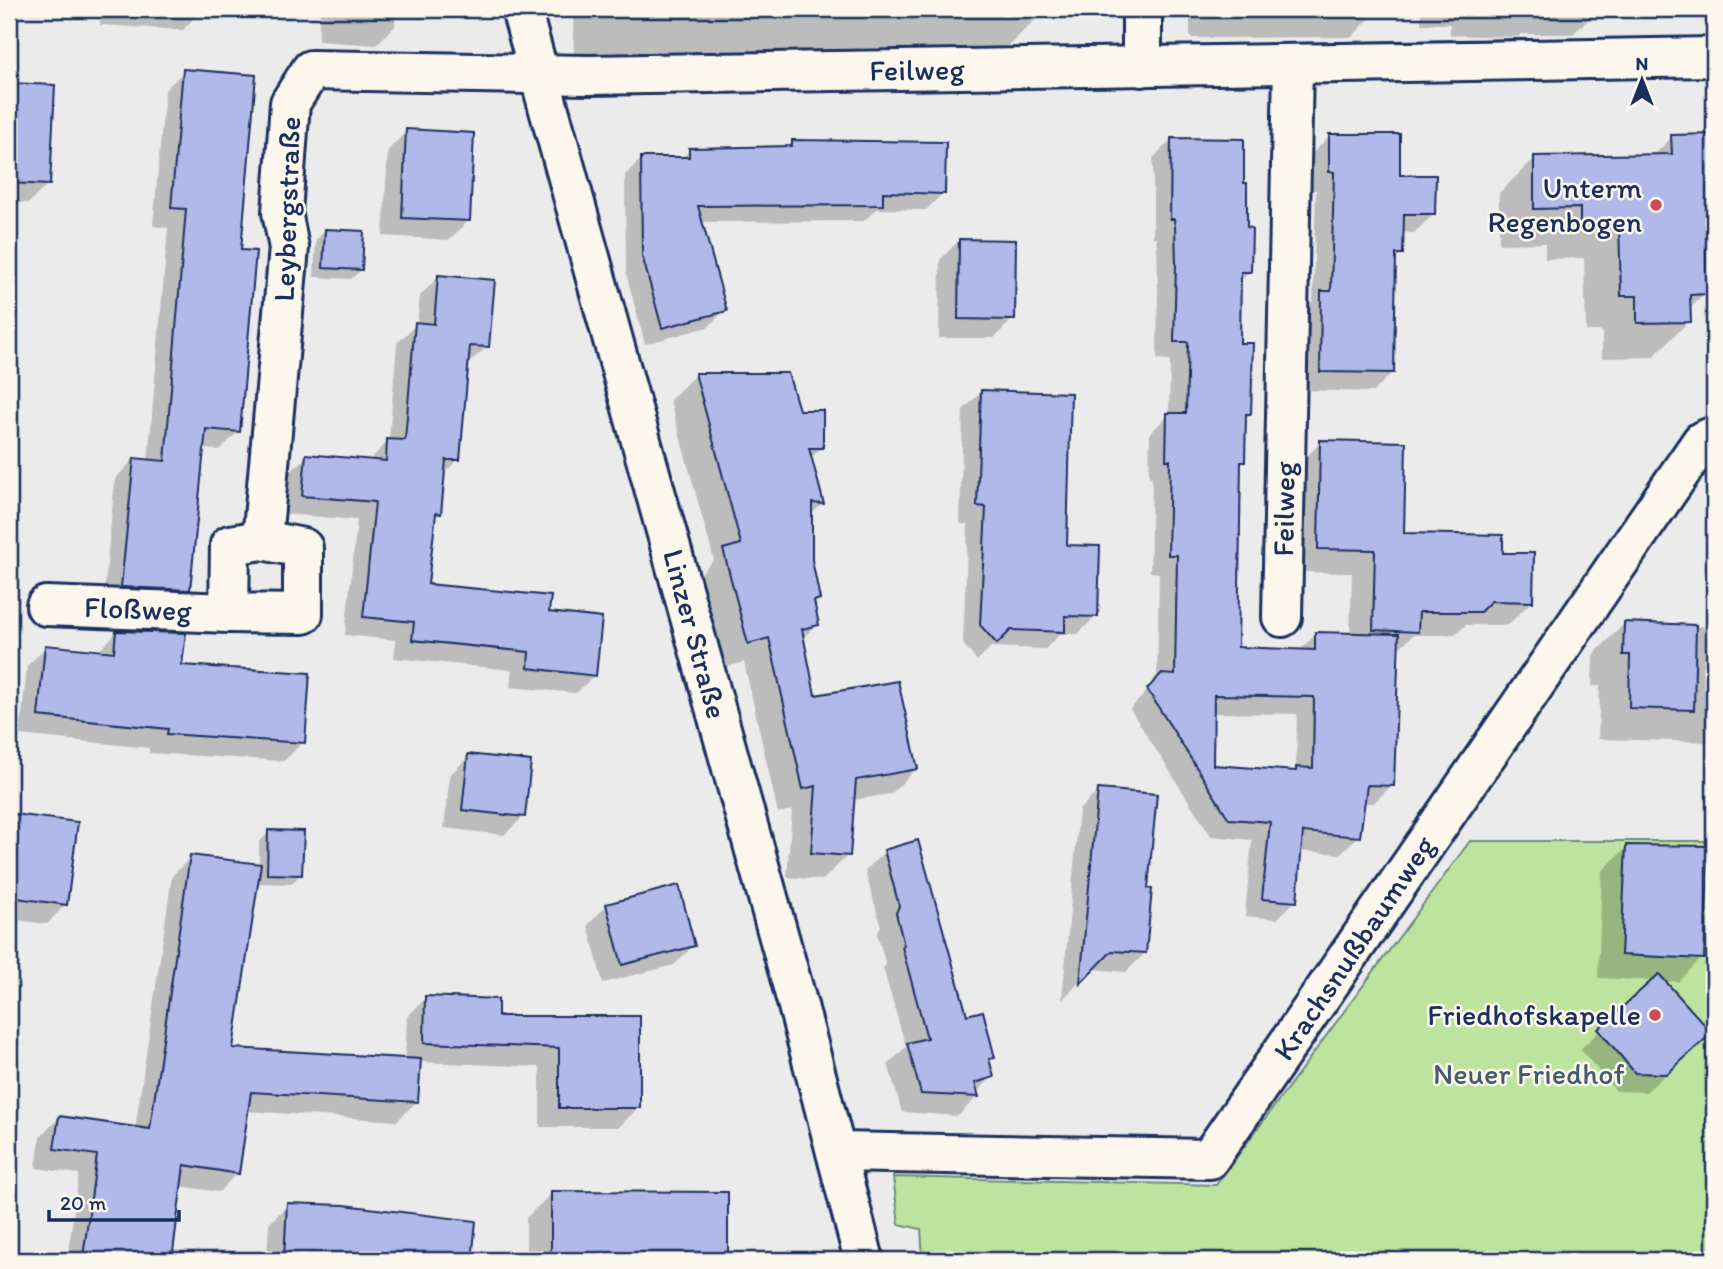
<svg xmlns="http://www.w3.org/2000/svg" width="1723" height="1269" font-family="Itim,sans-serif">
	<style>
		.green { fill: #bde49f; stroke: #6c8a7e; stroke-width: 2 }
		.shadow { fill: #0003; fill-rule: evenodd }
		.building { fill: #b1b9ea; stroke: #1b2f5e; stroke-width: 2; fill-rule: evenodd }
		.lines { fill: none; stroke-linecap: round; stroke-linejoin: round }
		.street-casing { stroke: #1b2f5e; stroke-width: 44 }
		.street { stroke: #fbf7ec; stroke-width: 38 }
		.poi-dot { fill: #d1495b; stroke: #fbf7ec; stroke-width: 2.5 }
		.labels { text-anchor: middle; stroke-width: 5; stroke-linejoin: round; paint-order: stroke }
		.street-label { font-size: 30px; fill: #1b2f5e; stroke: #fbf7ec }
		.poi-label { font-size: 30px; fill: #1b2f5e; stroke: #fbf7ec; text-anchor: end }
		.park-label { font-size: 30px; fill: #445c6e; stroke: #fbf7ec }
	</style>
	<rect width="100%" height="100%" fill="#ecebec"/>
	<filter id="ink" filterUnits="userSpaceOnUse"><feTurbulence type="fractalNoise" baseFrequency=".0143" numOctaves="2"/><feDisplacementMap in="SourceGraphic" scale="14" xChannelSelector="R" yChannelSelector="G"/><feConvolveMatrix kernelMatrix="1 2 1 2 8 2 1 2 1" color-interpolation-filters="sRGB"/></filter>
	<g filter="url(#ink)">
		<polygon class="green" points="1470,841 1714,841 1714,1260 923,1260 921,1229 899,1224 893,1177 1216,1185"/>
		<g class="shadow">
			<polygon points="101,9 202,9 183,30 100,25"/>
			<polygon points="320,9 396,9 395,26 376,45 318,41"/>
			<polygon points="573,9 1036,9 1036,19 1006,48 861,48 852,56 574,62"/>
			<polygon points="1190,9 1369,9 1369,19 1352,37 1190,38"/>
			<polygon points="1421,9 1591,9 1592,16 1573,34 1521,34 1518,37 1450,35 1450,24 1421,24"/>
			<polygon points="184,71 240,251 239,431 220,450 203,449 189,589 170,608 103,606 115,479 134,459 148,461 168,228 153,226 165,90"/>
			<polygon points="9,85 53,87 48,184 29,203 9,202"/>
			<polygon points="407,131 468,221 449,240 383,236 388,150"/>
			<polygon points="1330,135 1398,177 1434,214 1414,233 1402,232 1402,253 1395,260 1392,373 1373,392 1301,390 1302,312 1313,301 1316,190 1310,190 1311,155"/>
			<polygon points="1714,136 1714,280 1705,281 1705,293 1689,310 1689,321 1653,357 1602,358 1602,331 1586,331 1584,258 1545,259 1545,243 1499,244 1499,193 1535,158 1653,156 1672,137"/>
			<path d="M1171,140L1245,229L1250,271L1239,282L1238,345L1250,414L1244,419L1243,461L1239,465L1237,648L1299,651L1316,634L1350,635L1352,573L1295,572L1297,466L1321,442L1402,535L1501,554L1532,601L1508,625H1466L1454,635H1413L1396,651L1392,785L1374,803H1363L1358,836L1340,854L1300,851L1295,901L1277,919L1245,916L1252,840L1211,836L1130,709L1157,681L1159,573L1150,572L1152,477H1149L1150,433L1169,415L1170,360L1157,359L1158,283L1157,246L1156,237H1153V158ZM1212,713L1297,714L1296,770L1293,773L1211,766Z"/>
			<polygon points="792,142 943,193 926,210 876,209 864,221 701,222 725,310 708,327 645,344 626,273 625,175 642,158 682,158 690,150 786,148"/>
			<polygon points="325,230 361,270 351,279 314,277 316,240"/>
			<polygon points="959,240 1013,319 994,338 939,338 940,260"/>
			<polygon points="438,277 487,347 466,365 458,460 442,475 439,513 433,519 426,585 547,614 595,675 576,693 510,687 512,670 394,658 396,640 345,635 357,520 285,514 288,474 307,456 369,461 389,440 397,343 417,324 420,296"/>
			<polygon points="695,375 787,375 797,412 822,447 810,459 822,504 810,516 810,561 818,599 813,604 817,624 802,639 814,697 916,769 891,794 853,800 848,855 823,880 787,877 792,810 778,813 744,662 723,668 698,576 714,560 670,400"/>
			<polygon points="981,392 1065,547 1096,616 1078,634 1060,634 1045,649 991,647 977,661 963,644 968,524 960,524 963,410"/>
			<polygon points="1625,623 1714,627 1714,826 1708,826 1714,742 1598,739 1600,686 1592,686 1593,655"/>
			<polygon points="117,632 180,666 303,742 284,761 149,753 149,748 20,735 27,666 46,647 98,652"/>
			<polygon points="469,756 524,816 504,835 444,828 450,775"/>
			<polygon points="1099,790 1146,890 1145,953 1126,972 1092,969 1062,1000 1079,810"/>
			<polygon points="14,816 66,904 47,924 9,919 9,821"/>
			<polygon points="269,832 301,874 291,884 256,883 231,1049 405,1060 407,1017 426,998 496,1018 638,1018 638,1108 619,1127 540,1127 540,1067 419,1062 416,1102 397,1121 246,1111 237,1173 219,1192 180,1186 170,1260 67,1260 79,1174 36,1168 40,1137 59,1118 135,1129 172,876 191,857 259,866 259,842"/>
			<polygon points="1627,847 1702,958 1678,982 1663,981 1691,1052 1646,1092 1616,1091 1580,1049 1654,981 1598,978 1602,871"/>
			<polygon points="885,851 966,1018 993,1057 988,1063 992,1077 976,1093 977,1097 958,1116 902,1112 888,1064 906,1047 883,968 886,965 877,934 881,926 865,871"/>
			<polygon points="607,905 693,946 674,965 603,983 588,925"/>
			<polygon points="552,1193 727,1194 726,1260 526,1260 526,1218"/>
			<polygon points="288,1204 474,1222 470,1260 267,1260 269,1224"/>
		</g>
		<g class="building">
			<polygon points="183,69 256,75 241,250 256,251 240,432 206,429 190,590 121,587 134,458 165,461 186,209 171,208"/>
			<polygon points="9,83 55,85 50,185 9,183"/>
			<polygon points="406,129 474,133 470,221 402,218"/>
			<polygon points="1329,134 1400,134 1400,175 1436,175 1435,214 1404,214 1403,254 1396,254 1394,373 1320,372 1321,291 1331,291 1334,172 1329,172"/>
			<polygon points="1714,134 1714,246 1706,247 1707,294 1690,295 1691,322 1637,323 1637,296 1621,296 1619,223 1580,224 1580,208 1534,209 1534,156 1672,154 1671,135"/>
			<path d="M1171,138L1244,139V183H1247V227L1252,228L1251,272H1241L1240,343H1253L1251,414H1246L1245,462H1241L1238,647L1315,650V632L1399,634L1394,786L1367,785L1360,837L1303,832L1297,902L1262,899L1270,822L1229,819L1147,689L1161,674L1175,675L1177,555H1168L1170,460H1166L1167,413H1186L1188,342H1174L1176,264L1175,226L1174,219H1170ZM1214,695L1314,697L1313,768L1296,767V771L1213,765Z"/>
			<polygon points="792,140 946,142 945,194 883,192 883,205 698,206 727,311 662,328 642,255 641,157 689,157 689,148 792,146"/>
			<polygon points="325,229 364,231 362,270 323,268"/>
			<polygon points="959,239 1016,240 1015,320 958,319"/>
			<polygon points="438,275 495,280 489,347 470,346 460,460 446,460 441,514 436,513 428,584 551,596 549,612 602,618 596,676 528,668 529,652 412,640 414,622 363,617 375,502 302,496 306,454 386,461 387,439 405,440 415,322 434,324"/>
			<polygon points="695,373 788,373 799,410 823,410 823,448 809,448 824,504 812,503 812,560 820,599 814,601 819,625 802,629 815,695 898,681 918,769 856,780 850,856 811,853 816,786 803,789 769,638 748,644 723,549 741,544"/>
			<polygon points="981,390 1071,393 1067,545 1100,546 1098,617 1065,616 1065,632 1011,630 997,644 980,625 986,507 977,506"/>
			<polygon points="1320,440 1406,442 1404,533 1503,535 1503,553 1534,553 1533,602 1491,601 1480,612 1419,612 1418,632 1373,630 1375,550 1318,549"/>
			<polygon points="1624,622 1696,625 1694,710 1629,708 1630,655 1623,655"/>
			<polygon points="116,631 186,633 182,665 310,673 305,743 167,734 168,729 38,716 45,645 114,652"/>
			<polygon points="468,754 531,761 525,817 462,810"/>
			<polygon points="1098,789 1157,794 1148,888 1152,889 1146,953 1112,951 1080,984"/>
			<polygon points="13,814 78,822 67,905 9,897 9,849"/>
			<polygon points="268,830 304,831 302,875 267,874"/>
			<polygon points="918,840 967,1015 983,1011 995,1058 989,1059 994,1077 975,1083 979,1097 921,1094 907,1043 927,1038 902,947 904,946 896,913 899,906 884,850"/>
			<polygon points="1626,845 1709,846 1704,959 1621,955"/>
			<polygon points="190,855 261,864 233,1048 421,1059 418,1102 251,1092 239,1174 184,1165 172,1260 106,1260 83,1257 97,1155 54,1149 59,1116 150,1129"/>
			<polygon points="679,885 695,946 622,965 606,904"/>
			<polygon points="1659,974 1712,1033 1667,1074 1635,1073 1598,1029"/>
			<polygon points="425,996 498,999 498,1016 640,1016 640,1108 559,1108 559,1048 424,1043"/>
			<polygon points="551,1191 728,1192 728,1260 551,1260"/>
			<polygon points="287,1203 344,1205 476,1221 472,1260 284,1259"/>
		</g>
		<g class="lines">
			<defs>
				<g id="street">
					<polyline points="521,9 797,1002 864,1260"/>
					<polyline points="1142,9 1142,67"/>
					<polyline points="262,540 289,248 282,212 290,103 311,70 588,75 1714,57"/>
					<polygon points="262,540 303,548 303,614 229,613 230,545"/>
					<polyline points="46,606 229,613"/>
					<polyline points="1282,617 1293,65"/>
					<polyline points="837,1152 1209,1159 1702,441 1714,436"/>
				</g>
			</defs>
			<use href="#street" class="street-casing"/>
			<use href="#street" class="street"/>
		</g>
	</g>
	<g class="poi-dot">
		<circle cx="1656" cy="205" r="7"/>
		<circle cx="1655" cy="1015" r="7"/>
	</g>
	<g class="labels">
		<g class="street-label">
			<text transform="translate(917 70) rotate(-1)" y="10">Feilweg</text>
			<text transform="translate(287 209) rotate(-88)" y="10">Leybergstraße</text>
			<text transform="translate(1284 509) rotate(-89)" y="10">Feilweg</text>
			<text transform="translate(138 609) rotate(2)" y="10">Floßweg</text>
			<text transform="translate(695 634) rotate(75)" y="10">Linzer Straße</text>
			<text transform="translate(1354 948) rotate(-56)" y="10">Krachsnußbaumweg</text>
		</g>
		<g class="poi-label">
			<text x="1642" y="198">Unterm<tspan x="1642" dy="34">Regenbogen</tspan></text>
			<text x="1641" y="1025">Friedhofskapelle</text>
		</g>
		<g class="park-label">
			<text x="1529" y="1084">Neuer Friedhof</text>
		</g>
	</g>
	<rect width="1723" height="1269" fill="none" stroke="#fbf7ec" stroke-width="35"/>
	<rect x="18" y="18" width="1688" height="1234" fill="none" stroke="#1b2f5e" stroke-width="2.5" filter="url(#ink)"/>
	<g transform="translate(1642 80)" stroke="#fbf7ec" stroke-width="5" paint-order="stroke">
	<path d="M0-5L12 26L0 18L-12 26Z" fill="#1b2f5e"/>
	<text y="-10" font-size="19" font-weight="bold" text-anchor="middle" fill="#1b2f5e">N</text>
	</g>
	<path d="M49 1210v10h130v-10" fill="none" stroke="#1b2f5e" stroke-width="3.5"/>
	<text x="60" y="1210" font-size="21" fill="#1b2f5e" stroke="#fbf7ec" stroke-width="5" paint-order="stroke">20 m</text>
</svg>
